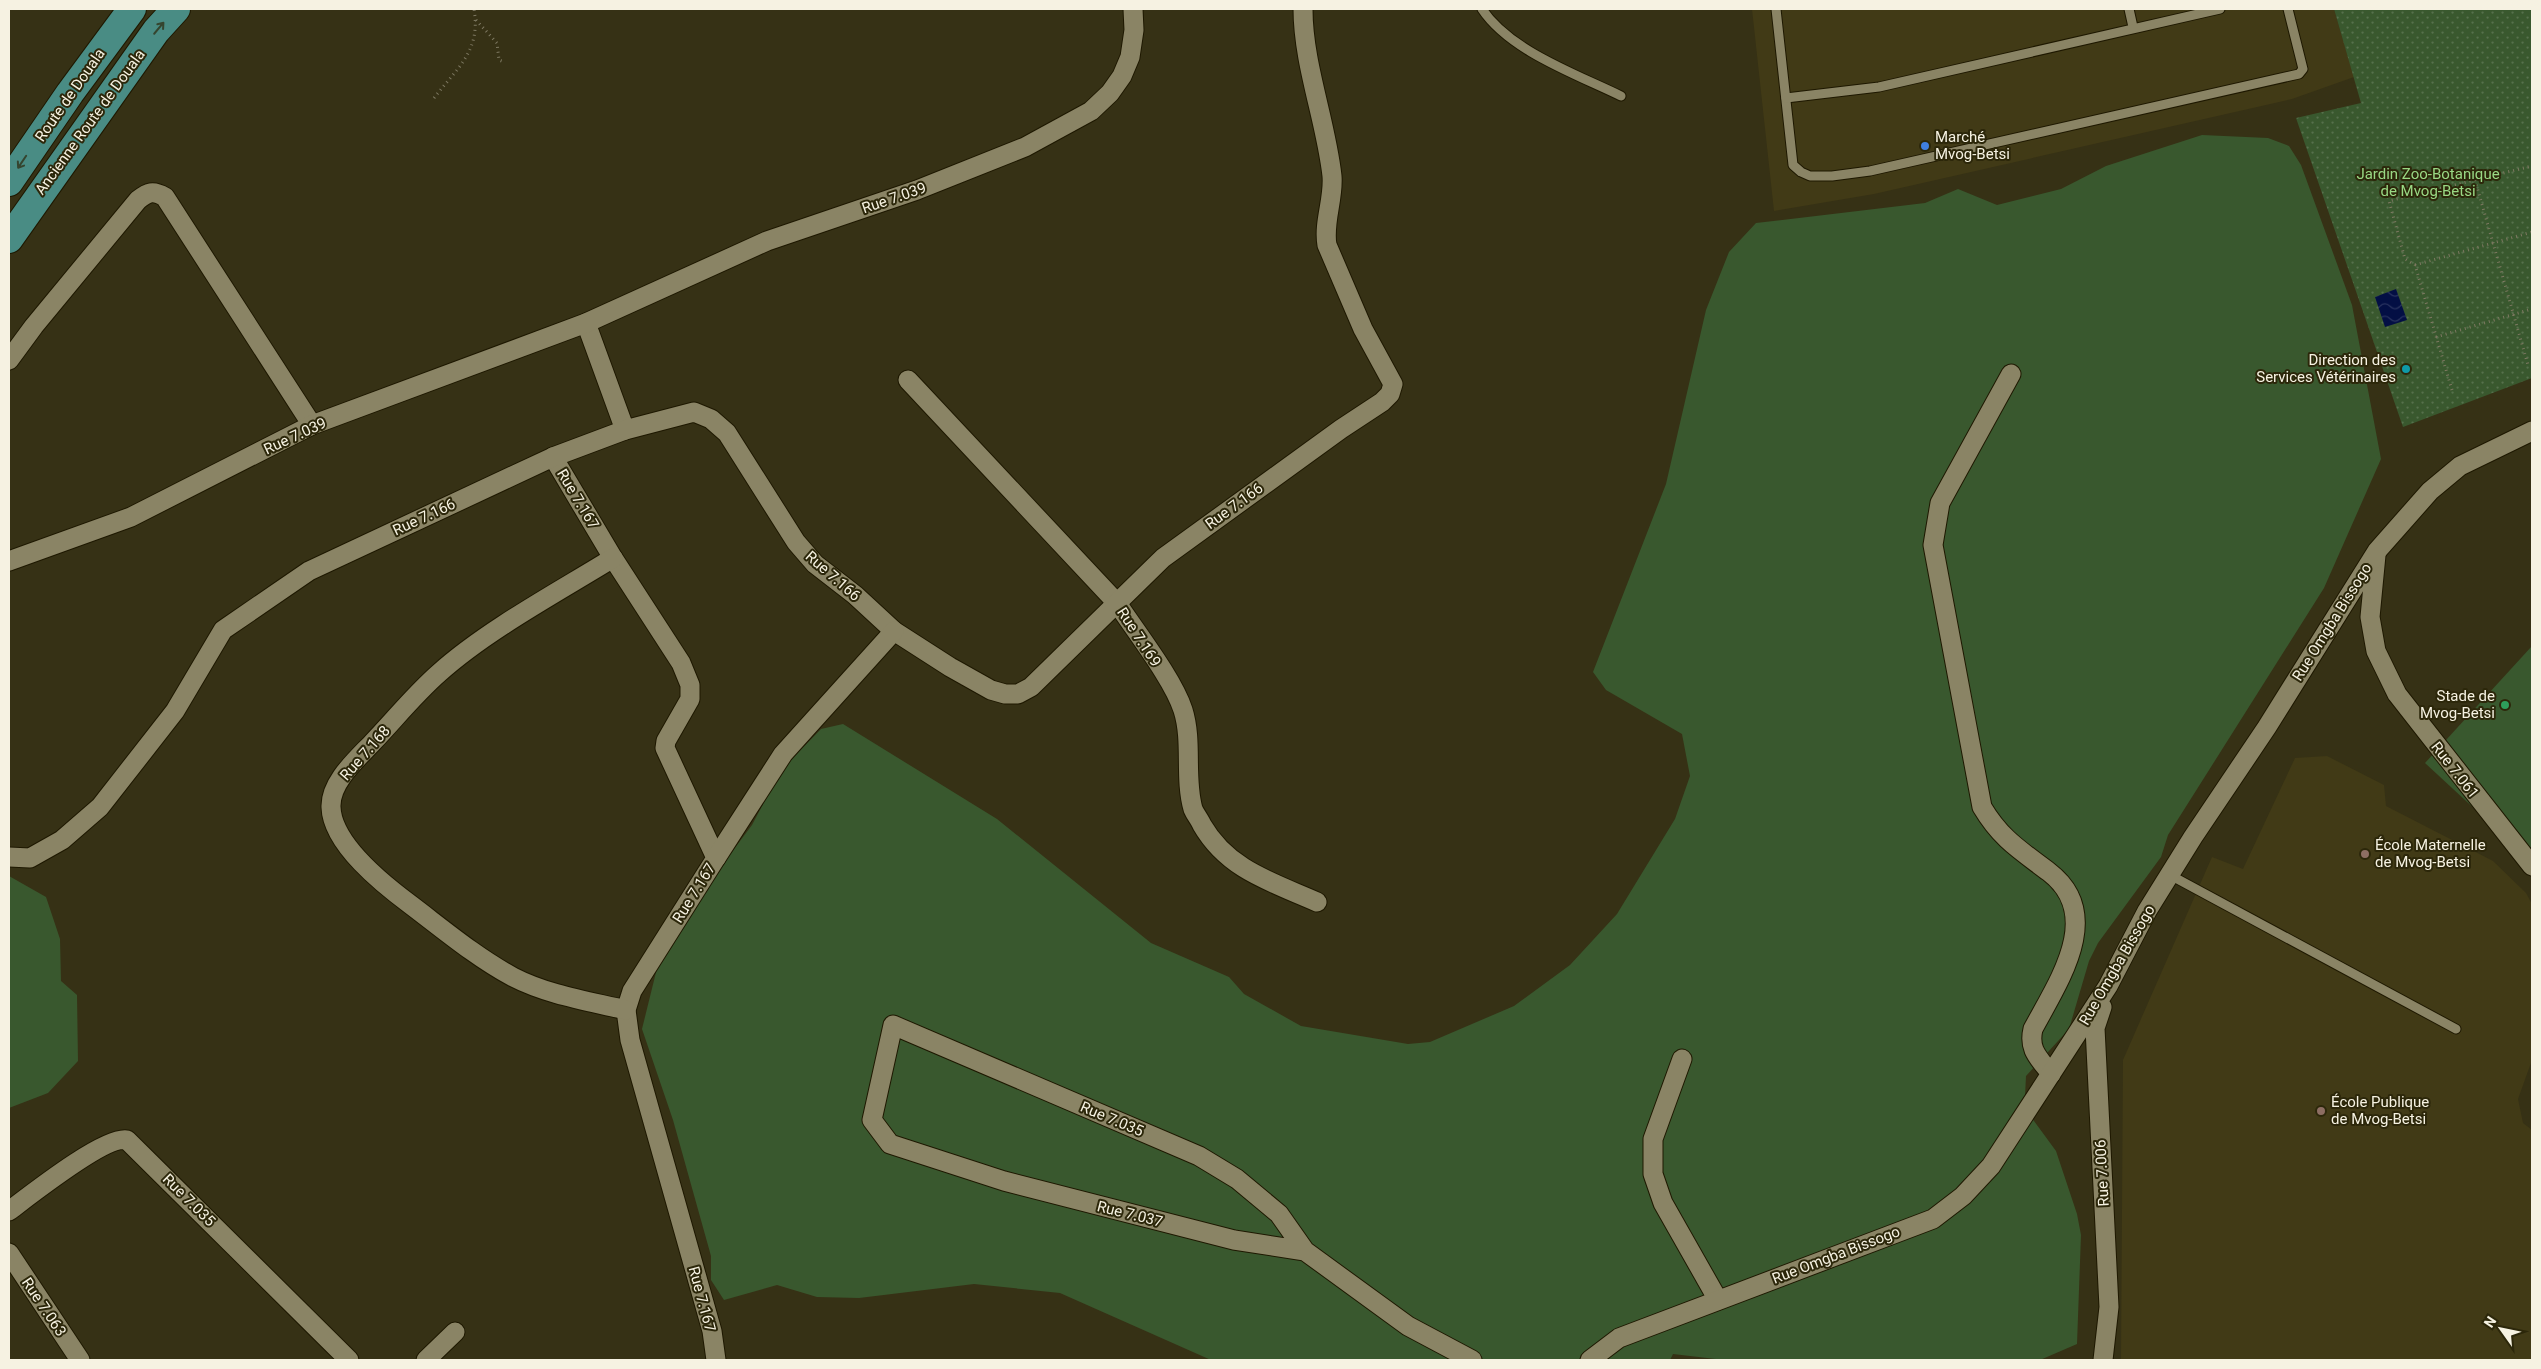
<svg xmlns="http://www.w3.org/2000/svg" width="2541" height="1369" font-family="Roboto,sans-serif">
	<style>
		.built { fill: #413a16 }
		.grass { fill: #39582e }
		.park { fill: url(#park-dots) }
		.water { fill: url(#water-waves) }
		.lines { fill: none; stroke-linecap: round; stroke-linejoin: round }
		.lane-casing { stroke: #1e1800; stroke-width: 11 }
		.street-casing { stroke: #1e1800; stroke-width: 21 }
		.primary-casing { stroke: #1e1800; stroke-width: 30 }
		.path { stroke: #7e7962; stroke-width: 3; stroke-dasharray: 1 4; stroke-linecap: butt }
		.lane { stroke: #8a8465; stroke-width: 9 }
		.street { stroke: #8a8465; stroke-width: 19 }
		.primary { stroke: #498c84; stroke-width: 28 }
		.oneway { stroke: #35452f }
		.shop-dot { fill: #3f7fe0; stroke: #2c270a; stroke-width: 2 }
		.culture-dot { fill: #0f9aa8; stroke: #2c270a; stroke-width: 2 }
		.leisure-dot { fill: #2e9e5b; stroke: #2c270a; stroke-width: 2 }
		.education-dot { fill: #8d6e63; stroke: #2c270a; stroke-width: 2 }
		.labels { text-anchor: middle; stroke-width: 4; stroke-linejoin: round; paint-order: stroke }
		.street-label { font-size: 15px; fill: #f6f2e2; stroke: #2c270a }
		.poi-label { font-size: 15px; fill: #f6f2e2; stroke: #2c270a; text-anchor: start }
		.park-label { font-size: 15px; fill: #99d884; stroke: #2c270a }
	</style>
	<defs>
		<pattern id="park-dots" width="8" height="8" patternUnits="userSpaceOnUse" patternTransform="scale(1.25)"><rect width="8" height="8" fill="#39582e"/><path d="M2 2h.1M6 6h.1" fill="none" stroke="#56704c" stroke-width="1.8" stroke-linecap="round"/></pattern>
		<pattern id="water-waves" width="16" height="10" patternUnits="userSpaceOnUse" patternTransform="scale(1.25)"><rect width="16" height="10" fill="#030f44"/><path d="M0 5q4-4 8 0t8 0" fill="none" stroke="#28325f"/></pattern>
	</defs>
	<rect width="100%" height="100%" fill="#363115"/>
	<g class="built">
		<polygon points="1752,9 2334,9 2354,77 2292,99 1874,194 1774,211"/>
		<polygon points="2327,756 2384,785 2386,806 2493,861 2526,893 2532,904 2532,1060 2518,1099 2523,1123 2532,1130 2532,1360 2121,1360 2123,1060 2212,857 2243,869 2295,758"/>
	</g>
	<g class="grass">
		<polygon points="2202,135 2268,138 2289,146 2301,165 2352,305 2381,459 2324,588 2168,835 2161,857 2098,943 2089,961 2069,1029 2026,1076 2025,1097 2031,1117 2056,1151 2077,1214 2081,1235 2077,1344 2040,1360 1724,1360 1673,1354 1670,1360 1211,1360 1060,1293 974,1284 859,1298 817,1297 777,1285 724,1300 711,1280 711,1256 673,1120 642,1029 663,944 752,825 781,770 821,729 843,724 997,819 1151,943 1229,977 1244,994 1301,1026 1408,1044 1430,1042 1514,1006 1570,965 1617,914 1675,819 1690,776 1682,734 1606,690 1593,672 1666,484 1706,310 1729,252 1756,223 1925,203 1958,189 1997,205 2061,189 2106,166"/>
		<polygon points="2532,646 2532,862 2425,763"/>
		<polygon points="9,876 46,897 60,939 61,981 77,995 78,1061 48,1093 9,1108"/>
	</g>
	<polygon class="park" points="2334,9 2532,9 2532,378 2403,427 2296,118 2361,103"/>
	<polygon class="water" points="2396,289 2407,320 2385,327 2375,297"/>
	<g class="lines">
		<defs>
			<g id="lane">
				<path d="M1482,9C1510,51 1576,74 1621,96"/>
				<polyline points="1776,9 1793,165 1801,172 1810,176 1832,176 1870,171 2299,74 2303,69 2288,9"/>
				<polyline points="2129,9 2133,27"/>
				<polyline points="1786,98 1879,87 2220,9"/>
				<polyline points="2170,875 2456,1029"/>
			</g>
			<g id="street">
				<polyline points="586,323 625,430"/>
				<path d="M9,360L34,326L138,200C148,192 153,190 165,197L312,425"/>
				<path d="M2011,374L1940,503L1933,545L1982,807C2001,839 2020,850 2049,872C2105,915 2058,982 2033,1029C2028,1050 2039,1058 2051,1074"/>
				<path d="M908,380L1117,603C1136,632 1173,679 1183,710C1193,742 1184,777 1193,809C1195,814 1200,820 1202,825C1228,870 1272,882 1317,902"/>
				<polyline points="553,457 613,558 681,663 690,685 690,699 666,741 665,748 716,858 632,991 626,1010 630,1040 712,1331 716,1360"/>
				<polyline points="2376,555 2370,617 2376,651 2397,694 2532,866"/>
				<path d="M613,558C558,592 487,630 439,673C415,694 395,719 373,742C357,759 330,782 331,807C332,844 384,885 411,905C444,930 476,957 513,977C548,995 588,1001 626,1010"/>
				<polyline points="9,561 131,517 312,425 586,323 767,241 917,190 1025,147 1091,111 1110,93 1122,76 1130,57 1134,30 1133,9"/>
				<path d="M9,857L30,858L62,840L100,807L175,711L223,630L309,571L553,457L625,430L694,412L711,419L727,433L796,542L815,564L855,595L894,631L950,667L991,690L1005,694H1018L1031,687L1163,558L1341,429L1382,402L1390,394L1393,384L1363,329L1327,245C1323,222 1334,199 1332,176C1326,121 1303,64 1303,9"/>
				<polyline points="716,858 783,754 894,631"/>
				<polyline points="2102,1007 2095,1028 2109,1307 2103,1360"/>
				<polyline points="1682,1059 1653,1139 1653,1174 1663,1203 1718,1300"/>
				<path d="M9,1211C29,1196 106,1135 127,1140L349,1360"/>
				<polyline points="1305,1251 1279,1214 1237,1179 1199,1156 893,1025 872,1120 890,1144 1004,1181 1234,1240 1305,1251 1408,1326 1472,1360"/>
				<polyline points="9,1253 80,1360"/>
				<polyline points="426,1360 455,1332"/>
				<polyline points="1590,1360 1619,1338 1933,1219 1963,1196 1991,1166 2108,986 2147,911 2193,837 2267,727 2377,551 2430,491 2460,466 2532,431"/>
			</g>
			<g id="primary">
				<polyline points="9,182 70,93 132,9"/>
				<polyline points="9,239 156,31 176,9"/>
			</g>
		</defs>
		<use href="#lane" class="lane-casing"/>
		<use href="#street" class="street-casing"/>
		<use href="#primary" class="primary-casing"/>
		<g class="path">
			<polyline points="476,20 497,43 499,60 504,62"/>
			<path d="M434,98C458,67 481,51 474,9"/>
			<polyline points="2475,180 2528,365"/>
			<polyline points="2415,265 2532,232"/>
			<polyline points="2436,337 2532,309"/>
			<polyline points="2452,390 2415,265 2405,259 2389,201 2532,166"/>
		</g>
		<use href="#lane" class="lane"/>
		<use href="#street" class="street"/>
		<use href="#primary" class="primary"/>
	</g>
	<defs><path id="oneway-shaft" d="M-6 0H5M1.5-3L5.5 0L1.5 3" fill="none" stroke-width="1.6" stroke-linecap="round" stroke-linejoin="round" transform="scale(1.25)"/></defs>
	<g class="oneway">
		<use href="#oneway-shaft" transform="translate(159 28) rotate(-50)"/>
		<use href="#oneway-shaft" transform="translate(22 162) rotate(124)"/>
	</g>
	<circle class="shop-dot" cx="1925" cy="146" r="5"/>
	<circle class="culture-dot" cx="2406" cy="369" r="5"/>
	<circle class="leisure-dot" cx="2505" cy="705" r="5"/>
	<g class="education-dot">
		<circle cx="2365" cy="854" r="5"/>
		<circle cx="2321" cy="1111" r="5"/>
	</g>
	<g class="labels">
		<g class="street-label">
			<text transform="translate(70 95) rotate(-55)" y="5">Route de Douala</text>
			<text transform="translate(90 122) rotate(-54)" y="5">Ancienne Route de Douala</text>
			<text transform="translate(894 198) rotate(-19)" y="5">Rue 7.039</text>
			<text transform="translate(295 436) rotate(-25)" y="5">Rue 7.039</text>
			<text transform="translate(578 499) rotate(59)" y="5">Rue 7.167</text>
			<text transform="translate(1234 506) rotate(-36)" y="5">Rue 7.166</text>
			<text transform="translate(424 517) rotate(-25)" y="5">Rue 7.166</text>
			<text transform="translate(833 576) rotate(41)" y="5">Rue 7.166</text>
			<text transform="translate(2332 622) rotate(-58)" y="5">Rue Omgba Bissogo</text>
			<text transform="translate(1139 637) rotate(57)" y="5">Rue 7.169</text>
			<text transform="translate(365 753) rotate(-49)" y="5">Rue 7.168</text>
			<text transform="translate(2455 770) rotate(52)" y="5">Rue 7.061</text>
			<text transform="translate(694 893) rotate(-58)" y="5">Rue 7.167</text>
			<text transform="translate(2117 965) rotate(-60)" y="5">Rue Omgba Bissogo</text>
			<text transform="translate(1112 1119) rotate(23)" y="5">Rue 7.035</text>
			<text transform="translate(2102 1173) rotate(-93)" y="5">Rue 7.006</text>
			<text transform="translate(189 1200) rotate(45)" y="5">Rue 7.035</text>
			<text transform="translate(1130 1214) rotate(14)" y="5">Rue 7.037</text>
			<text transform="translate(1836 1255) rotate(-21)" y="5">Rue Omgba Bissogo</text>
			<text transform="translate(702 1299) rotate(75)" y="5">Rue 7.167</text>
			<text transform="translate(44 1307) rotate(56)" y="5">Rue 7.063</text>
		</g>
		<g class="poi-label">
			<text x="1935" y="142">Marché<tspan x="1935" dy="17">Mvog-Betsi</tspan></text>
			<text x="2396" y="365" text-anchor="end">Direction des<tspan x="2396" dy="17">Services Vétérinaires</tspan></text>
			<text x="2495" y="701" text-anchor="end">Stade de<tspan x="2495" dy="17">Mvog-Betsi</tspan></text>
			<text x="2375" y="850">École Maternelle<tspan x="2375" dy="17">de Mvog-Betsi</tspan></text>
			<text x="2331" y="1107">École Publique<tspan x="2331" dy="17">de Mvog-Betsi</tspan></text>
		</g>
		<g class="park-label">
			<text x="2428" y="179">Jardin Zoo-Botanique<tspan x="2428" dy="17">de Mvog-Betsi</tspan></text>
		</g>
	</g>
	<rect width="2541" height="1369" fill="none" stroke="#f6f2e2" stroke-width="20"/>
	<g transform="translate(2501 1329) rotate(303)" stroke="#2c270a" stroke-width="4" paint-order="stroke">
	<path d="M0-4L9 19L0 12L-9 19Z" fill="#f6f2e2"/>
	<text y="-8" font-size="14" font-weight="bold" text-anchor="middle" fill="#f6f2e2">N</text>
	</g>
</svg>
